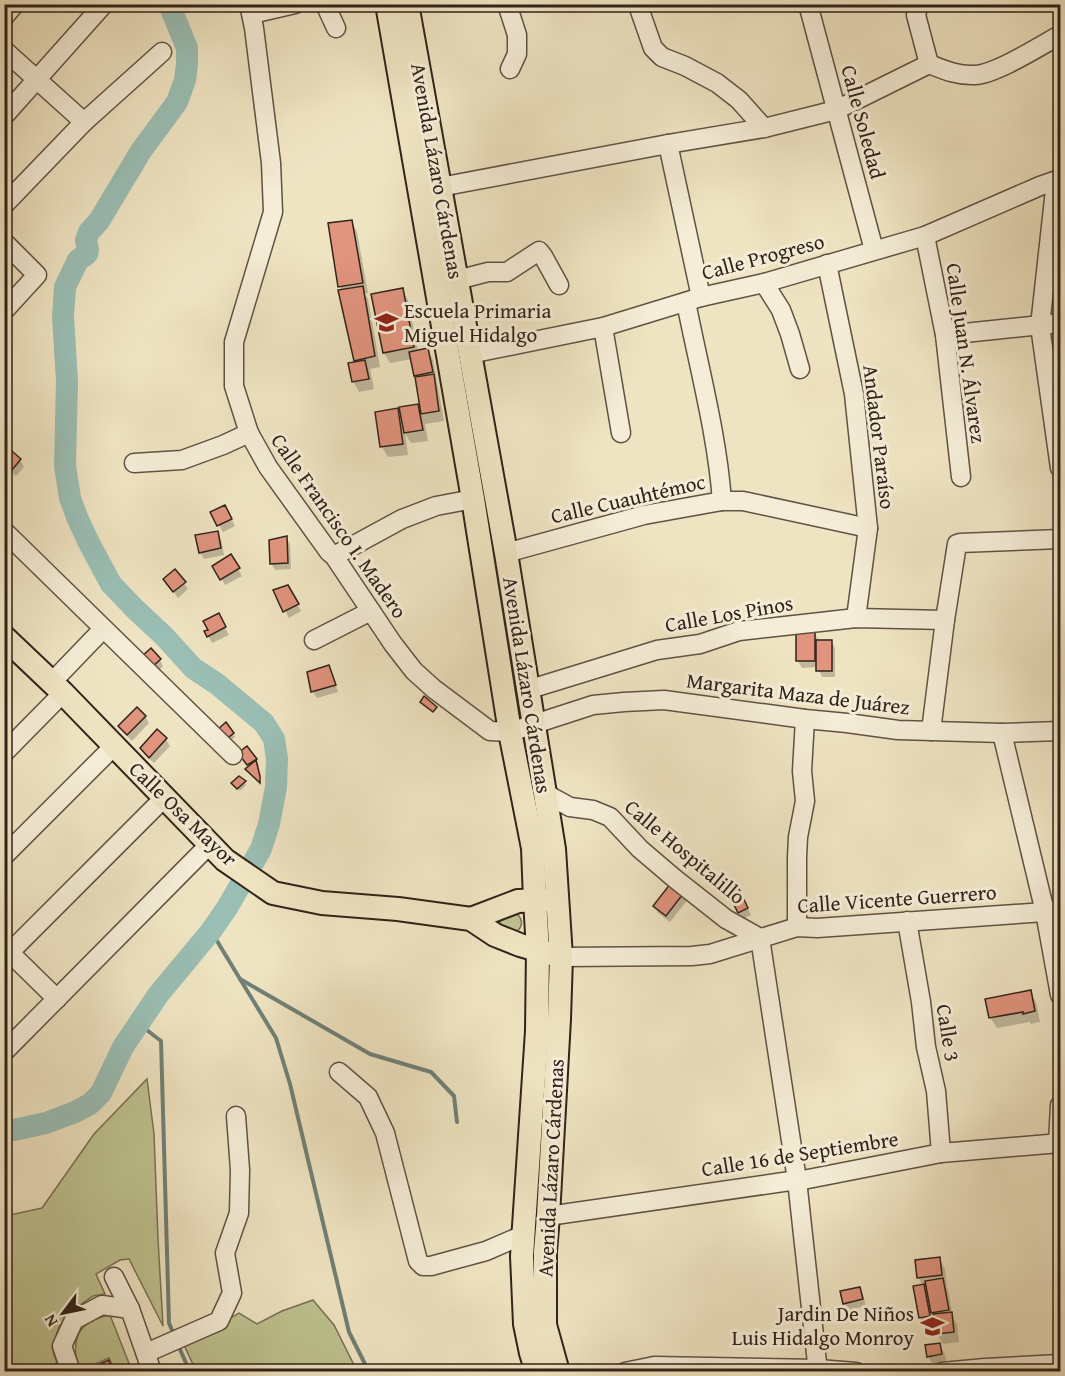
<svg xmlns="http://www.w3.org/2000/svg" width="1065" height="1376" font-family="'Gentium Book Plus',serif">
	<style>
		.green { fill: #bec290; stroke: #787255; stroke-width: 1.5 }
		.shadow { fill: #0003 }
		.lines { fill: none; stroke-linecap: round; stroke-linejoin: round }
		.stream { stroke: #708076; stroke-width: 4 }
		.river { stroke: #9abeb4; stroke-width: 22 }
		.building { fill: #e1947e; stroke: #31221a; stroke-width: 1.5 }
		.minor-casing { stroke: #605244; stroke-width: 21 }
		.major-casing { stroke: #31221a; stroke-width: 26 }
		.minor { stroke: #f5edd7; stroke-width: 18 }
		.major { stroke: #efe4c2; stroke-width: 22 }
		.labels { text-anchor: middle; stroke-width: 6; stroke-linejoin: round; paint-order: stroke }
		.street-label { font-size: 21px; fill: #31221a; stroke: #f5edd7 }
		.poi-label { font-size: 21px; fill: #31221a; stroke: #f5edd7; text-anchor: start }
	</style>
	<rect width="100%" height="100%" fill="#efe4c2"/>
	<filter id="stains"><feTurbulence type="fractalNoise" baseFrequency=".00333" numOctaves="4"/><feColorMatrix values="0 0 0 0 .2 0 0 0 0 .09 0 0 0 0 .02 0 0 0 .5 -.17"/></filter>
	<radialGradient id="worn" r=".72"><stop offset=".6" stop-color="#630" stop-opacity="0"/><stop offset="1" stop-color="#630" stop-opacity=".3"/></radialGradient>
	<g class="green">
		<path d="M516,913C524,920 523,927 515,933L500,925V919Z"/>
		<polygon points="147,1079 154,1134 158,1239 163,1326 129,1259 120,1260 96,1274 105,1294 93,1296 70,1312 59,1327 52,1348 57,1363 43,1371 5,1372 5,1216 42,1208 94,1134"/>
		<polygon points="313,1300 334,1325 357,1371 196,1371 184,1345 239,1313 257,1324 282,1311"/>
		<path d="M110,1315L132,1371H115L109,1358L79,1371C70,1340 77,1321 110,1315Z"/>
	</g>
	<g class="shadow">
		<polygon points="351,221 357,232 368,293 365,294 368,299 380,367 370,369 374,389 359,392 353,381 356,363 340,292 342,291 340,287"/>
		<polygon points="402,290 408,300 418,352 427,350 433,360 444,421 425,424 428,441 411,443 405,433 408,455 388,457 382,447 377,413 397,410 402,420 401,409 421,405 417,377 412,359 390,363 384,353"/>
		<polygon points="4,446 20,460 24,467 16,476 4,465"/>
		<polygon points="4,488 13,501 4,510"/>
		<polygon points="225,507 235,526 223,532 212,513"/>
		<polygon points="217,533 221,539 224,555 204,559 200,552"/>
		<polygon points="286,537 290,544 291,569 275,570 271,563"/>
		<polygon points="231,557 242,576 225,585 214,566"/>
		<polygon points="165,580 184,583 188,589 178,598"/>
		<polygon points="287,587 301,611 289,618 275,591"/>
		<polygon points="218,615 229,635 212,643 206,632 210,630"/>
		<polygon points="814,633 819,641 831,641 835,648 835,677 822,677 818,667 802,668 798,661"/>
		<polygon points="151,651 160,660 163,666 156,674"/>
		<polygon points="309,673 332,674 338,692 317,698 313,692"/>
		<polygon points="145,716 149,723 132,741 124,733 120,727"/>
		<polygon points="225,725 235,737 228,742"/>
		<polygon points="166,739 170,746 154,763 145,755 141,749"/>
		<polygon points="245,758 256,759 259,766 258,767 261,784 249,772 251,768"/>
		<polygon points="244,782 246,785 240,791 235,786"/>
		<polygon points="674,882 689,898 670,922 658,913 654,906"/>
		<polygon points="741,895 751,915 743,919 739,912"/>
		<polygon points="1030,992 1036,1002 1040,1022 1031,1024 1030,1022 997,1028 990,1017"/>
		<polygon points="939,1258 945,1269 947,1286 946,1286 948,1290 953,1318 957,1324 959,1342 943,1344 937,1334 936,1326 926,1328 920,1317 923,1286 918,1277"/>
		<polygon points="860,1288 863,1295 866,1306 848,1310 844,1303"/>
		<polygon points="939,1344 945,1355 947,1365 934,1367 928,1356"/>
	</g>
	<g class="lines">
		<g class="stream">
			<polyline points="211,931 240,979 370,1054 431,1072 454,1096 457,1122"/>
			<polyline points="240,979 276,1038 290,1084 349,1332 369,1372"/>
			<polyline points="139,1024 161,1041 169,1323 174,1335"/>
			<polyline points="178,1345 190,1372"/>
		</g>
		<polyline class="river" points="4,1130 14,1130 46,1123 75,1112 90,1104 101,1093 123,1047 158,995 211,931 227,908 261,849 269,824 276,787 277,759 274,739 264,723 217,684 193,668 165,637 135,609 111,584 88,541 77,517 70,498 65,466 67,381 63,317 65,287 78,260 87,254 88,250 86,240 89,232 99,221 141,151 177,102 185,80 187,64 187,48 169,4"/>
	</g>
	<g class="building">
		<polygon points="352,220 363,283 338,287 328,223"/>
		<polygon points="363,286 375,356 354,361 338,290"/>
		<polygon points="403,288 414,347 383,353 371,294"/>
		<polygon points="428,348 433,372 414,376 409,352"/>
		<polygon points="365,360 369,379 352,382 348,363"/>
		<polygon points="434,374 439,411 421,414 415,377"/>
		<polygon points="418,404 423,430 404,433 399,407"/>
		<polygon points="398,408 403,444 380,447 375,412"/>
		<polygon points="4,444 21,459 12,470 4,463"/>
		<polygon points="225,505 232,519 217,526 210,512"/>
		<polygon points="218,531 221,548 199,553 195,535"/>
		<polygon points="287,536 288,563 270,564 269,540"/>
		<polygon points="231,554 240,568 220,580 212,566"/>
		<polygon points="175,569 186,582 173,592 163,579"/>
		<polygon points="288,585 299,604 283,612 273,590"/>
		<polygon points="219,613 226,627 207,637 204,631 208,630 203,621"/>
		<rect x="796" y="632" width="19" height="29"/>
		<rect x="816" y="640" width="16" height="31"/>
		<polygon points="151,648 161,659 151,668 141,657"/>
		<polygon points="329,665 336,685 311,692 307,672"/>
		<polygon points="424,696 437,707 433,712 420,702"/>
		<polygon points="137,707 146,716 127,735 118,726"/>
		<polygon points="226,722 234,733 225,740 217,730"/>
		<polygon points="157,729 167,738 149,758 140,748"/>
		<polygon points="247,746 257,759 247,765 238,753"/>
		<polygon points="256,760 260,776 260,783 245,769"/>
		<polygon points="239,776 246,781 237,789 231,783"/>
		<polygon points="674,879 686,890 666,916 653,906"/>
		<polygon points="738,887 748,908 738,913 728,892"/>
		<polygon points="1031,990 1035,1011 1023,1014 1023,1012 989,1018 985,999"/>
		<polygon points="940,1257 942,1275 917,1278 915,1260"/>
		<polygon points="943,1278 949,1310 931,1313 925,1281"/>
		<polygon points="924,1284 930,1316 919,1318 913,1286"/>
		<polygon points="860,1287 863,1299 843,1304 840,1291"/>
		<polygon points="952,1312 954,1332 936,1334 933,1314"/>
		<polygon points="940,1343 942,1354 927,1357 925,1345"/>
		<polygon points="109,1360 113,1372 81,1372"/>
	</g>
	<g class="lines">
		<defs>
			<g id="minor">
				<polyline points="249,4 254,28 271,163 273,212 234,342 234,386 249,433 268,467 329,552 334,556 393,644 414,671 434,689 490,731 510,732 593,705 624,702 664,700 805,719 847,723 898,730 1002,733 1060,731"/>
				<polyline points="325,4 336,28"/>
				<polyline points="507,4 517,35 517,54 510,69"/>
				<polyline points="640,4 639,8 653,48 662,57 685,66 717,83 739,100 764,128"/>
				<polyline points="808,4 874,250"/>
				<polyline points="919,4 916,15 929,64"/>
				<polyline points="252,14 295,4"/>
				<polyline points="4,17 15,4"/>
				<polyline points="4,50 84,122"/>
				<polyline points="4,116 104,4"/>
				<polyline points="668,144 701,297"/>
				<polyline points="1056,181 1040,326 1060,468"/>
				<path d="M440,187L668,144L764,128L836,110L929,64C944,70 958,76 975,75C996,74 1040,46 1060,35"/>
				<polyline points="4,205 84,122 162,52"/>
				<polyline points="925,236 945,335 961,477"/>
				<polyline points="4,242 37,275 4,311"/>
				<polyline points="827,264 854,394 868,528 856,618"/>
				<polyline points="457,280 488,272 507,272 539,251 543,256 559,285"/>
				<polyline points="764,283 781,310 790,334 800,369"/>
				<path d="M686,302C699,368 717,434 722,501"/>
				<polyline points="603,327 621,433"/>
				<polyline points="945,335 1060,323"/>
				<polyline points="470,354 603,327 701,297 764,283 925,236 1040,186 1060,179"/>
				<polyline points="134,463 182,460 223,445 249,433"/>
				<polyline points="4,531 233,755"/>
				<polyline points="506,553 644,515 722,501 743,501 868,528"/>
				<polyline points="334,556 402,519 436,506 473,499"/>
				<polyline points="314,640 371,611"/>
				<polyline points="52,682 103,629"/>
				<polyline points="527,690 657,650 700,644 739,631 856,618 945,620"/>
				<polyline points="931,731 945,620 957,544 960,543 1060,539"/>
				<polyline points="1002,733 1045,912 1060,995"/>
				<polyline points="4,753 63,693"/>
				<polyline points="546,794 570,807 593,810 610,817 640,849 674,878 726,919 760,938"/>
				<polyline points="4,856 114,746"/>
				<polyline points="907,921 921,1002 926,1047 936,1091 941,1153"/>
				<polyline points="797,927 797,857 798,837 805,801 802,771 805,719"/>
				<polyline points="760,938 797,1180 818,1372"/>
				<polyline points="4,947 57,999"/>
				<polyline points="561,957 692,956 710,954 797,927 817,928 1045,912 1060,909"/>
				<polyline points="4,958 164,798"/>
				<polyline points="4,1052 210,844"/>
				<polyline points="339,1072 368,1097 385,1133 418,1261 423,1266 431,1266 486,1251 523,1235"/>
				<polyline points="1060,1105 1058,1143 1060,1147"/>
				<polyline points="548,1216 797,1180 803,1180 941,1153 1060,1143"/>
				<polyline points="114,1277 130,1309 152,1372"/>
				<polyline points="146,1353 219,1321 232,1293 225,1253 239,1213 240,1170 236,1116"/>
				<polyline points="70,1369 62,1346 74,1320 102,1305 130,1309"/>
				<polyline points="625,1372 654,1366 818,1369 856,1372"/>
				<polyline points="942,1372 985,1368 1060,1364"/>
			</g>
			<g id="major">
				<polyline points="387,4 473,499 510,732 533,848 535,900 538,950 537,1031 522,1256 525,1324 531,1353 537,1372"/>
				<polyline points="407,4 506,553 554,849 561,957 559,1019 548,1216 545,1252 545,1325 558,1372"/>
				<polyline points="4,637 63,693 225,860 273,893 322,903 398,909 471,919 495,935 520,945 551,954"/>
				<polyline points="471,919 518,901 548,900"/>
			</g>
		</defs>
		<use href="#minor" class="minor-casing"/>
		<use href="#major" class="major-casing"/>
		<use href="#minor" class="minor"/>
		<use href="#major" class="major"/>
	</g>
	<defs>
		<symbol id="school-bare" viewBox="-9 -9 18 18"><path d="M0-5L7-2L0 1L-7-2ZM-4 1L0 2.5L4 1V4Q0 6-4 4Z" fill="#8f2418" stroke="#f5edd7" stroke-width="2.5" paint-order="stroke"/></symbol>
	</defs>
	<g fill-rule="evenodd">
		<use href="#school-bare" x="370" y="306" width="33" height="33"/>
		<use href="#school-bare" x="916" y="1310" width="33" height="33"/>
	</g>
	<g class="labels">
		<g class="street-label">
			<text transform="translate(863 122) rotate(75)" y="7">Calle Soledad</text>
			<text transform="translate(437 171) rotate(80)" y="7">Avenida Lázaro Cárdenas</text>
			<text transform="translate(763 257) rotate(-15)" y="7">Calle Progreso</text>
			<text transform="translate(966 353) rotate(82)" y="7">Calle Juan N. Álvarez</text>
			<text transform="translate(879 437) rotate(83)" y="7">Andador Paraíso</text>
			<text transform="translate(628 499) rotate(-13)" y="7">Calle Cuauhtémoc</text>
			<text transform="translate(339 526) rotate(55)" y="7">Calle Francisco I. Madero</text>
			<text transform="translate(729 614) rotate(-10)" y="7">Calle Los Pinos</text>
			<text transform="translate(527 685) rotate(81)" y="7">Avenida Lázaro Cárdenas</text>
			<text transform="translate(798 694) rotate(7)" y="7">Margarita Maza de Juárez</text>
			<text transform="translate(183 814) rotate(44)" y="7">Calle Osa Mayor</text>
			<text transform="translate(685 852) rotate(40)" y="7">Calle Hospitalillo</text>
			<text transform="translate(897 899) rotate(-4)" y="7">Calle Vicente Guerrero</text>
			<text transform="translate(948 1033) rotate(81)" y="7">Calle 3</text>
			<text transform="translate(800 1154) rotate(-9)" y="7">Calle 16 de Septiembre</text>
			<text transform="translate(551 1168) rotate(-87)" y="7">Avenida Lázaro Cárdenas</text>
		</g>
		<g class="poi-label">
			<text x="404" y="318">Escuela Primaria<tspan x="404" dy="24">Miguel Hidalgo</tspan></text>
			<text x="914" y="1321" text-anchor="end">Jardin De Niños<tspan x="914" dy="24">Luis Hidalgo Monroy</tspan></text>
		</g>
	</g>
	<rect width="1065" height="1376" fill="none" stroke="#efe4c2" stroke-width="24"/>
	<rect x="6" y="6" width="1053" height="1364" fill="none" stroke="#31221a" stroke-width="3"/>
	<rect x="12" y="12" width="1041" height="1352" fill="none" stroke="#31221a" stroke-width="1.5"/>
	<g transform="translate(63 1313) rotate(238)" stroke="#f5edd7" stroke-width="4.5" paint-order="stroke">
	<path d="M0-4.5L10 22L0 15L-10 22Z" fill="#31221a"/>
	<text y="-9" font-size="16" font-weight="bold" text-anchor="middle" fill="#31221a">N</text>
	</g>
	<rect width="100%" height="100%" filter="url(#stains)"/>
	<rect width="100%" height="100%" fill="url(#worn)"/>
</svg>
